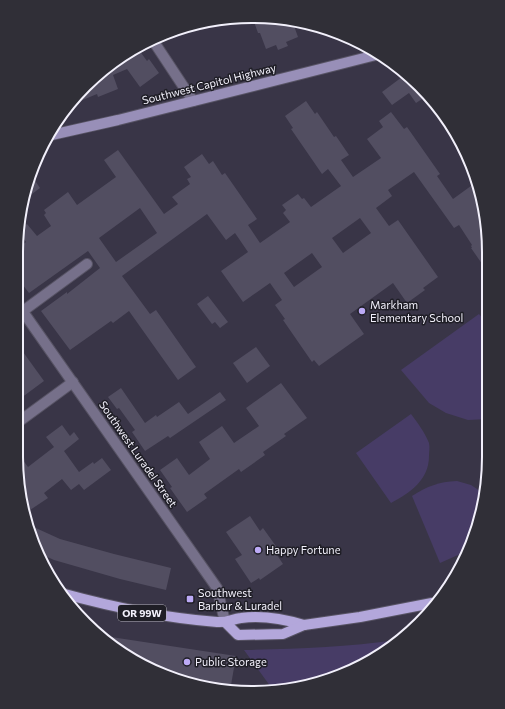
<svg xmlns="http://www.w3.org/2000/svg" width="505" height="709" font-family="Commissioner,sans-serif">
	<style>
		.green { fill: #473c66 }
		.building { fill: #524e61; fill-rule: evenodd }
		.lines { fill: none; stroke-linecap: round; stroke-linejoin: round }
		.street-casing { stroke: #575364; stroke-width: 12 }
		.secondary-casing { stroke: #575364; stroke-width: 12 }
		.primary-casing { stroke: #575364; stroke-width: 12 }
		.street { stroke: #76708a; stroke-width: 10 }
		.secondary { stroke: #988fb8; stroke-width: 10 }
		.primary { stroke: #b3a7db; stroke-width: 10 }
		.poi-dot { fill: #bcaaf6; stroke: #1f1e26; stroke-width: 1.5 }
		.labels { text-anchor: middle; stroke-width: 3; stroke-linejoin: round; paint-order: stroke }
		.shield { fill: #1f1e26; stroke: #b3b1bb; stroke-width: 1 }
		.shield-label { font-size: 10px; font-weight: bold; fill: #f2f0fb }
		.street-label { font-size: 11px; fill: #f2f0fb; stroke: #1f1e26 }
		.poi-label { font-size: 11px; fill: #f2f0fb; stroke: #1f1e26; text-anchor: start }
		.rim { fill: none; stroke: #f2f0fb; stroke-width: 2 }
	</style>
	<rect width="100%" height="100%" fill="#393547"/>
	<g class="green">
		<polygon points="479,314 488,325 488,419 468,420 446,413 429,403 401,370"/>
		<path d="M411,414C418,423 425,433 429,443C430,447 429,452 429,456C429,480 410,493 391,503L356,453Z"/>
		<path d="M457,481L471,485L483,493L467,551L440,563L412,496C428,486 438,482 457,481Z"/>
		<path d="M397,640V641L343,675L284,691H271L273,690L244,650C295,649 346,647 397,640Z"/>
	</g>
	<g class="building">
		<polygon points="268,17 293,23 298,37 286,42 288,46 278,50 276,45 266,49 260,33 258,33 253,19"/>
		<polygon points="139,50 147,61 149,59 159,73 140,87 127,69 113,75 118,89 98,97 97,94 73,104 97,75"/>
		<polygon points="402,77 406,82 408,80 428,95 416,103 409,93 392,105 382,92"/>
		<path d="M306,101L315,114L317,112L334,137L336,136L349,155L341,160L353,177L381,158L367,139L383,127L379,121L391,112L404,129L407,127L440,174L437,176L453,199L475,183L483,208L478,212L487,225V271L471,248H472L471,246L472,245L459,225L454,228L414,172L388,190L392,196L376,208L389,226L398,220L438,277L423,288L425,290L407,303L393,283L350,314L364,334L319,366L314,360L312,362L283,320L285,319L275,305L282,300L270,283L243,302L221,271L248,252L235,233L226,240L207,214L122,276L150,314L156,310L196,367L178,380L129,311L113,323L111,321L70,350L41,311L67,292V294L100,268L88,251L29,293L19,280L20,247L26,242L20,234V229L27,224L37,236L51,226L44,215L46,213L44,210L68,192L77,205L116,177L104,160L118,150L164,214L178,204L172,197L190,184L187,179L191,177L184,167L202,154L209,164L213,161L222,175L225,173L257,219L248,225L260,243L290,222L283,213L286,210L282,205L298,194L302,199L304,198L311,207L341,186L328,169L322,174L291,129L293,128L285,116ZM140,208L157,233L116,262L99,238ZM360,218L371,233L343,253L332,238ZM312,253L322,267L294,287L284,273Z"/>
		<polygon points="32,176 40,188 32,194 28,187"/>
		<polygon points="208,296 228,322 220,328 215,322 212,324 197,304"/>
		<polygon points="18,345 44,381 17,401"/>
		<polygon points="256,347 270,366 247,383 233,363"/>
		<polygon points="281,383 307,418 284,434 286,436 263,452 265,455 241,472 239,469 204,494 207,498 187,512 170,488 172,487 160,470 177,458 189,475 210,459 199,442 222,426 234,443 259,426 246,408"/>
		<polygon points="121,388 145,423 156,415 157,417 179,402 188,414 220,392 226,400 170,438 168,436 145,451 132,432 135,430 119,408 117,409 108,397"/>
		<polygon points="62,425 70,436 74,432 79,439 64,451 79,472 93,462 94,464 102,458 111,470 84,490 79,484 71,490 62,479 44,493 48,498 30,510 22,498 16,451 28,467 54,447 46,437"/>
		<polygon points="250,516 260,531 263,528 278,549 275,552 283,564 260,580 259,578 251,583 235,559 242,555 226,532"/>
		<polygon points="27,524 60,539 114,554 171,568 166,590 120,579 54,560 41,554"/>
		<polygon points="98,635 236,656 230,691 221,691 148,669"/>
	</g>
	<g class="lines">
		<defs>
			<g id="street">
				<polyline points="154,42 193,101"/>
				<polyline points="19,306 217,588 225,622"/>
				<polyline points="23,311 87,264"/>
				<polyline points="17,423 73,382"/>
			</g>
			<polyline id="secondary" points="47,136 118,120 376,55"/>
			<g id="primary">
				<path d="M61,593C112,607 164,618 217,622C227,623 232,619 241,618C262,615 284,619 304,625"/>
				<polyline points="225,622 238,635 283,634 304,625 360,617 432,603"/>
			</g>
		</defs>
		<use href="#street" class="street-casing"/>
		<use href="#secondary" class="secondary-casing"/>
		<use href="#primary" class="primary-casing"/>
		<use href="#street" class="street"/>
		<use href="#secondary" class="secondary"/>
		<use href="#primary" class="primary"/>
	</g>
	<g class="poi-dot">
		<circle cx="362" cy="311" r="4"/>
		<circle cx="258" cy="550" r="4"/>
		<rect x="186" y="595" width="8" height="8" rx="2"/>
		<circle cx="187" cy="662" r="4"/>
	</g>
	<g class="labels">
		<rect class="shield" x="118" y="605" width="48" height="16" rx="3"/>
		<g class="shield-label">
			<text x="142" y="617">OR 99W</text>
		</g>
		<g class="street-label">
			<text transform="translate(209 84) rotate(-14)" y="4">Southwest Capitol Highway</text>
			<text transform="translate(138 454) rotate(55)" y="4">Southwest Luradel Street</text>
		</g>
		<g class="poi-label">
			<text x="370" y="309">Markham<tspan x="370" dy="13">Elementary School</tspan></text>
			<text x="266" y="554">Happy Fortune</text>
			<text x="198" y="597">Southwest<tspan x="198" dy="13">Barbur &amp; Luradel</tspan></text>
			<text x="195" y="666">Public Storage</text>
		</g>
	</g>
	<path d="M0 0H505V709H0ZM252 23H253A229 229 0 0 1 482 252V457A229 229 0 0 1 253 686H252A229 229 0 0 1 23 457V252A229 229 0 0 1 252 23Z" fill="#302f37" fill-rule="evenodd"/>
	<path class="rim" d="M252 23H253A229 229 0 0 1 482 252V457A229 229 0 0 1 253 686H252A229 229 0 0 1 23 457V252A229 229 0 0 1 252 23Z"/>
</svg>
